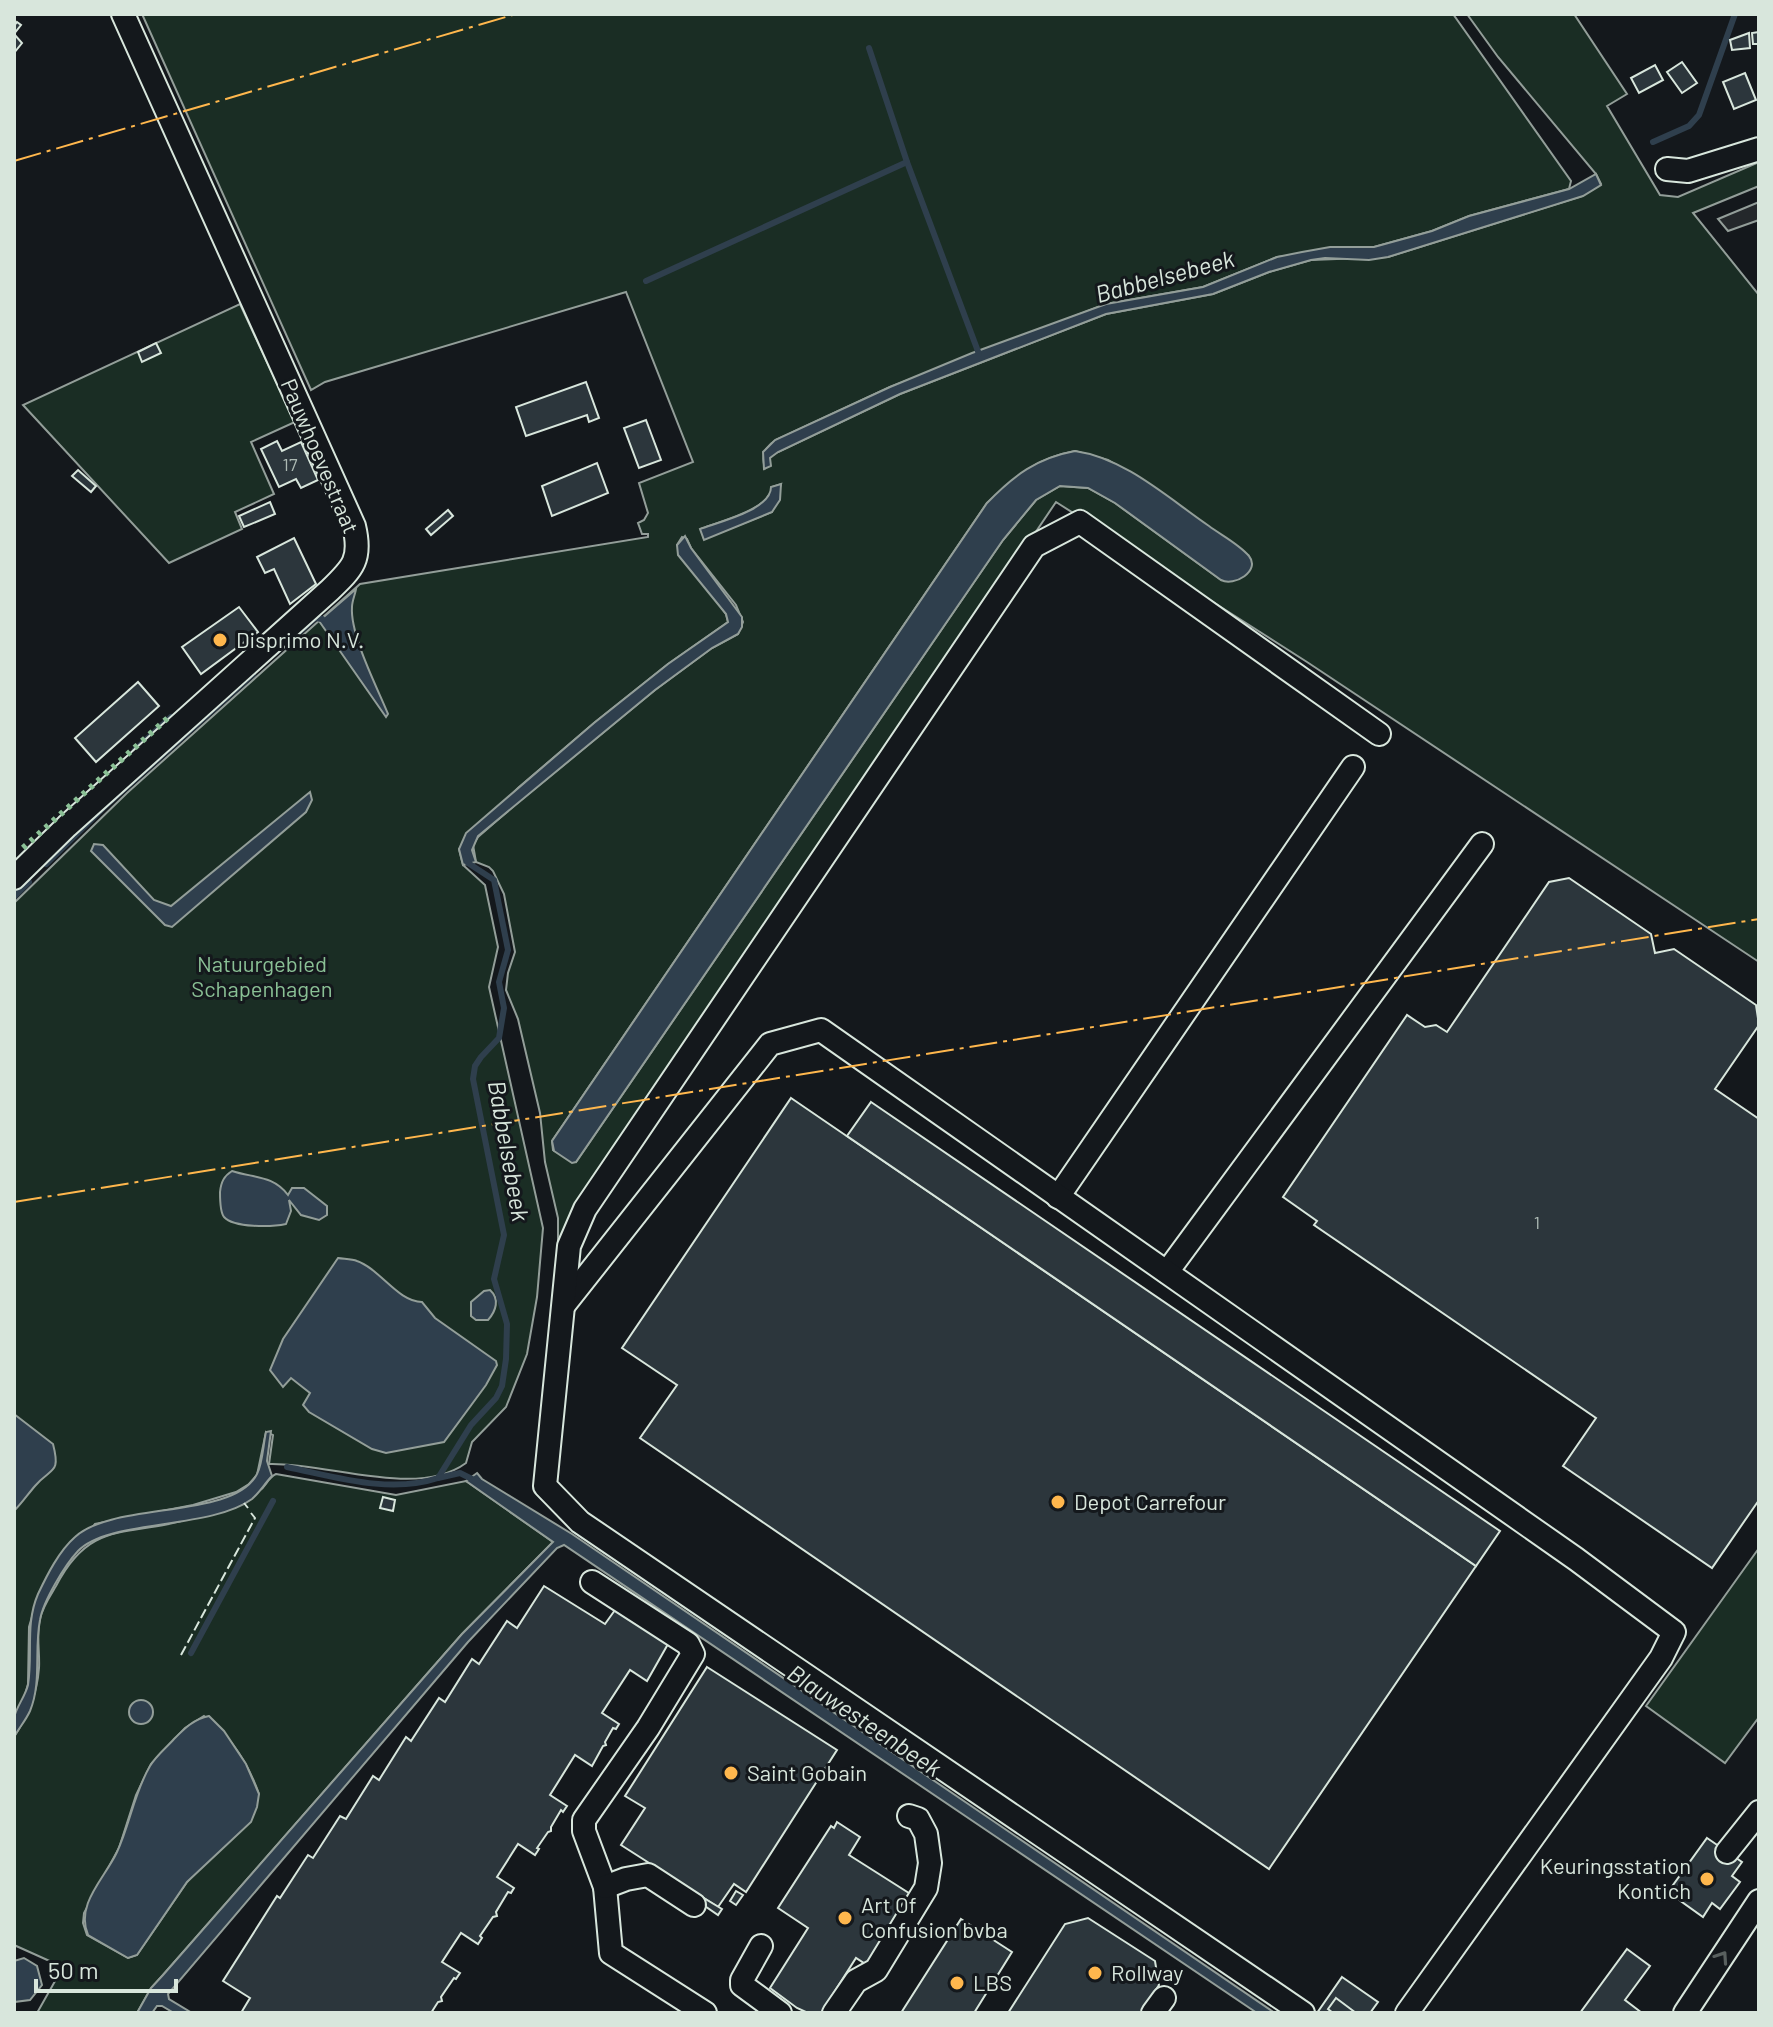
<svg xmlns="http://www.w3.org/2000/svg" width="1773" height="2027" font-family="Barlow,sans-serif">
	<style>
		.green { fill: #1a2d24; stroke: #939e99; stroke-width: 2; fill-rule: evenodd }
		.parking { fill: #24282b; stroke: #939e99; stroke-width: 2 }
		.water { fill: #2f3f4d; stroke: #939e99; stroke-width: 2 }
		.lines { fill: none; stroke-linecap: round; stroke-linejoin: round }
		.stream { stroke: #2f3f4d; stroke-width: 6 }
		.building { fill: #2c363c; stroke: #d8e6dc; stroke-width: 2 }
		.minor-casing { stroke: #d8e6dc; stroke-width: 26 }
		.minor { stroke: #14181c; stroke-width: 22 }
		.hedge { stroke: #8ac095; stroke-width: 6; stroke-dasharray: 4 6; stroke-linecap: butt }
		.fence { stroke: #d8e6dc; stroke-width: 2; stroke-dasharray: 10 4; stroke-linecap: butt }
		.power { stroke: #ffb74d; stroke-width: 2; stroke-dasharray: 28 6 4 6; stroke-linecap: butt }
		.oneway { stroke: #59605f }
		.poi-dot { fill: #ffb74d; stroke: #14181c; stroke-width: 3 }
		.labels { text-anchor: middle; stroke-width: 6; stroke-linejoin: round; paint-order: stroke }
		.number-label { font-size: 18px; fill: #adbab4 }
		.street-label { font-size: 22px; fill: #d8e6dc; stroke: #14181c }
		.poi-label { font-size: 22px; fill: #d8e6dc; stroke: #14181c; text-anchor: start }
		.park-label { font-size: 22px; fill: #8ac095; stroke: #14181c }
		.water-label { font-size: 24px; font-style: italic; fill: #d8e6dc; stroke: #14181c }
	</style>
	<rect width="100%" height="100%" fill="#14181c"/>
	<g class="green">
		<path d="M142,14H1453L1571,181L1569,189L1469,216L1432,231L1374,247L1277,257L1203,287L1106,304L890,387L776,440C764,447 761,456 765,468L771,456L778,452L900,394L1106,314L1213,294L1269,272L1311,260L1388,257L1582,196L1601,184L1596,174L1498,57L1467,14H1574L1627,94L1607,106L1660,195L1678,197L1759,162V186L1693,213L1759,295V962L1307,662L1056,502L558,1240V1218L545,1162L540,1113L518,1019L506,990L508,973L515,952L504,894L493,871L489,867L476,862L473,845L478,837L516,804L655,690L712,648L738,634L743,622L736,605L691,548L687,539L682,537L677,545L726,614L728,622L668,664L594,723L518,788L459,849L463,865L485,885L498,947L489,987L543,1228L537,1297L527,1354L506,1407L472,1442L466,1463C417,1499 327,1462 269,1464L273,1435L266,1432L257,1475L249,1484L236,1492L193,1505L95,1524L39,1593L29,1627L28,1684L23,1702L14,1716V903L127,793L360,584L648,537V534H642L638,523L644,520L648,513L639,483L693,462L626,292L325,382L311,390ZM1075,451L1108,460L1137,477L1248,555L1221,580L1115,503L1088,488L1060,486L1036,500L1003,540L576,1162L553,1150L552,1141L987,503C1018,476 1033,459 1075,451ZM781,484L772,512L704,539L701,529C720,521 770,510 772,487Z"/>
		<polygon points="240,304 295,422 251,442 274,494 235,512 242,529 169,563 23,405"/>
		<path d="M276,1474L396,1495L466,1481L553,1542L462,1634L163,1975L151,1988L137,2013H37L63,1967L14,1945V1737C28,1715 37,1695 39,1668C40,1652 36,1635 40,1619C42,1608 50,1596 56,1586C93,1514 134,1540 196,1516C211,1510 248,1500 259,1491C267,1486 267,1478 276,1474ZM204,1716C231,1736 248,1763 259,1794L187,1882L137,1955L128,1958L87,1935L83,1923L84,1913L119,1848L136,1795L151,1764L185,1728Z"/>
		<polygon points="1759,1548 1759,1717 1725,1763 1646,1706"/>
	</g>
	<polygon class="parking" points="1759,202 1759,220 1728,231 1718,219"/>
	<g class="water">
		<polygon points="1596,174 1601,185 1583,196 1388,257 1369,260 1325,258 1311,260 1269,272 1213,294 1106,314 900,394 778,452 770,458 771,466 764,469 763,452 775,440 890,387 972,353 1106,304 1203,287 1277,257 1302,252 1330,247 1374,247 1432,231 1469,216 1569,189"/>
		<path d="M1075,451C1125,458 1168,498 1209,526C1221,535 1239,544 1249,556C1261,571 1234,587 1221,580L1115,503L1088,488L1060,486L1036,500L1003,540L576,1162L572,1163L554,1151L552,1141L987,503C1014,475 1037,458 1075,451Z"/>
		<path d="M781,484L780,500L772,512L704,540L700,529C719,522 771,510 771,487Z"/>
		<polygon points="685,536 691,548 742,617 742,627 738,634 712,648 655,690 478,836 472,850 476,862 463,865 459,849 466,833 594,723 668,664 728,622 726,614 678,555 677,545"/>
		<path d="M356,589C355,595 352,601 352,607C350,635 377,687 388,714L386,717L319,621Z"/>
		<polygon points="310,792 312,800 306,812 172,927 165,925 91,851 94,844 103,845 154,900 171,906"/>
		<path d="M232,1171C253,1178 273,1175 288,1195L292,1188H304L327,1206V1215L319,1220L301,1215L289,1200L291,1211L286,1224C272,1227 234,1228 224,1217C220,1212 220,1198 220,1192C221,1182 224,1176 232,1171Z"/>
		<path d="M338,1258C344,1259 352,1259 357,1261C380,1269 398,1302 422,1302L435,1318L496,1361L497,1365L486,1385L444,1442L386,1453L372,1449L309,1412L303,1405L310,1393L291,1378L283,1387L270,1370L283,1339Z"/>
		<path d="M490,1290C500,1299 496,1311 488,1320H476L471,1316V1302L484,1291Z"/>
		<path d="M14,1414L53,1444C61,1475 51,1467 35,1486C28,1494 22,1503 14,1511Z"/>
		<path d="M271,1431L267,1461L272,1476C265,1483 260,1492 252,1499C210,1530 108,1519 78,1551C65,1565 43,1601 40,1620C34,1650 42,1682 30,1711C26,1720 19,1728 14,1737C14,1731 13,1724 14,1718C16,1707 25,1697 28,1685C33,1653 25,1624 38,1594C47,1575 59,1551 75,1537C114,1501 233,1520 257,1474C263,1462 263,1445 266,1432Z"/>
		<polygon points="477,1473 482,1479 572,1534 1275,2013 1257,2013 564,1545 557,1548 468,1642 168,1994 169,1999 192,2013 174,2013 162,2006 157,2006 152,2013 137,2013 151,1988 163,1975 462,1634 553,1542 466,1481"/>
		<circle cx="141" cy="1712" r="12"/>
		<path d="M209,1716L224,1731L246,1764L259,1794L257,1807L251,1822L187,1882L137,1955L128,1958L88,1935C75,1904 105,1878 117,1852C130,1824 134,1793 150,1766C156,1756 166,1748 174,1739C185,1728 194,1719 209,1716Z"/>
		<polygon points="24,1958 37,1966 42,1985 30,2000 14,2002 14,1961"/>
	</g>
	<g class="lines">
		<g class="stream">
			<polyline points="869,48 907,162 979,354"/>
			<polyline points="1653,142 1689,126 1699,115 1735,14"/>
			<polyline points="646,281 907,162"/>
			<polyline points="295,636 315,618 322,619"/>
			<polyline points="135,750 171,717"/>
			<polyline points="46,864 103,808 253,674"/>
			<polyline points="14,897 29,882"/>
			<path d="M287,1467C336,1477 390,1494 438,1478L471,1425L496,1398L502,1386L506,1359L507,1324L494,1279L504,1235L473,1079L475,1066L481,1057L499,1038L504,1008L499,982L508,950L494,880L468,863L466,857"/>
			<polyline points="438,1478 460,1473 476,1481"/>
			<polyline points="191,1653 273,1501"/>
		</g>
	</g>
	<g class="building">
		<polygon points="17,22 21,25 14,34 22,43 14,53 14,26"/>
		<polygon points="1759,32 1759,44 1753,44 1752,33"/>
		<polygon points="1749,33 1750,48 1732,50 1730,40"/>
		<polygon points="1682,62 1697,83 1682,93 1667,72"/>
		<polygon points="1655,65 1663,80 1639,93 1631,78"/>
		<polygon points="1745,73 1756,100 1734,109 1723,82"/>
		<polygon points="156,343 161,353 142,362 138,352"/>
		<polygon points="586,382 599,418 589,422 587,415 526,436 516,407"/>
		<polygon points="646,420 661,460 639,468 624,428"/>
		<polygon points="277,441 282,451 301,442 318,480 301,488 296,479 279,487 261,449"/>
		<polygon points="597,463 608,493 552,516 542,486"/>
		<polygon points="78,470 96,486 91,492 72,476"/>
		<polygon points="270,502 275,514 244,527 239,516"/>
		<polygon points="448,510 453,516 431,535 426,529"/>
		<polygon points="294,538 316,584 290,604 274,569 265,573 257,557"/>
		<polygon points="239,607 258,632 201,674 182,647"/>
		<polygon points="138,682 159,706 96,762 75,738"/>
		<polygon points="1569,878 1651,934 1655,953 1674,949 1756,1005 1759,1025 1715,1089 1759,1119 1759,1500 1712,1568 1563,1466 1596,1418 1314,1225 1317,1221 1283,1197 1407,1015 1425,1027 1436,1025 1447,1032 1549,882"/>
		<polygon points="791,1098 1476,1566 1269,1869 640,1438 677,1385 622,1348"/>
		<polygon points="871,1102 1500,1531 1476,1566 847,1136"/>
		<polygon points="383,1497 395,1500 393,1511 380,1508"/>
		<polygon points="544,1586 605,1624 615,1610 668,1644 647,1681 630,1670 602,1713 619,1724 616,1729 613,1728 605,1742 606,1745 603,1746 592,1766 575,1755 550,1795 567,1806 563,1812 561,1810 551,1827 551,1831 548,1832 537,1848 539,1849 535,1855 518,1844 497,1877 514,1888 511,1893 508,1892 496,1912 497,1916 493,1917 480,1936 482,1938 478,1944 461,1933 442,1962 460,1973 456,1979 454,1978 441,1997 442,2001 438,2002 431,2013 241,2013 250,1998 223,1981 277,1896 280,1898 308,1855 313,1858 340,1816 346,1819 373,1776 379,1780 406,1737 411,1741 439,1698 445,1702 472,1659 479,1664 507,1621 517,1628"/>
		<polygon points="707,1667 837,1750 746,1892 734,1884 718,1907 621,1845 645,1808 625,1796"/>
		<polygon points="837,1822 860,1837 849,1855 912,1895 867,1965 856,1958 821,2013 808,2013 797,2008 770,1988 808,1928 778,1908 831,1826 834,1828"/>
		<polygon points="1707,1838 1742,1862 1732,1876 1740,1882 1720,1909 1712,1903 1703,1917 1668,1892"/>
		<polygon points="736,1891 743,1895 736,1905 730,1901"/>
		<polygon points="702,1897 722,1909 718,1915 699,1902"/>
		<polygon points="1088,1918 1155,1961 1159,1985 1141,2013 1008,2013 1065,1924"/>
		<polygon points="961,1919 1012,1952 974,2013 901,2013"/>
		<polygon points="1627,1949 1650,1966 1625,2000 1642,2013 1580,2013"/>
		<polygon points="1342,1977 1378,2002 1370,2013 1317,2013"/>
		<polygon points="1336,1998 1356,2013 1333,2013 1328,2009"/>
	</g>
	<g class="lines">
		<defs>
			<g id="minor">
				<polyline points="1667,169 1688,171 1759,149"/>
				<path d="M14,878L67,826L330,590C353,568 362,559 354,526L123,14"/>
				<polyline points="1058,1197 1353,767"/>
				<polyline points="1167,1272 1482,844"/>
				<polyline points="564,1305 770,1044 821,1030 1576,1559 1674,1632 1661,1658 1407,2013"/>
				<polyline points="592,1582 688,1644 693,1654 648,1728 584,1820 584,1831 605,1887 611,1953 705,2013"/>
				<polyline points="1727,1852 1759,1812"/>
				<polyline points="605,1887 626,1879 648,1875 694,1905"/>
				<polyline points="761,1946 742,1980 742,1985 780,2013"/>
				<polyline points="834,2013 856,1981 876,1970 926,1888 930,1863 926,1834 918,1819 909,1816"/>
				<polyline points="1153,2013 1164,1998"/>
				<polyline points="1303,2013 580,1522 545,1486 569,1246 585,1209 1034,546 1080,522 1379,734"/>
				<polyline points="1685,2013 1759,1901"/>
			</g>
		</defs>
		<use href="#minor" class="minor-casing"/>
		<use href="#minor" class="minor"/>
		<polyline class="hedge" points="23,848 170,716"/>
		<g class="fence">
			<polyline points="244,1503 248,1508"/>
			<polyline points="181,1655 255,1518 251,1513"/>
		</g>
		<g class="power">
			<polyline points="14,161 516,14"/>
			<polyline points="14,1202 1759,919"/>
		</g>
	</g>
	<defs><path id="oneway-chevron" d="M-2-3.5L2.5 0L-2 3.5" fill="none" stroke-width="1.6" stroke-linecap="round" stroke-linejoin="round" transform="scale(2)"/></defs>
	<use class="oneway" href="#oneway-chevron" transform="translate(1722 1957) rotate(-56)"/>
	<g class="poi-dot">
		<circle cx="220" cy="640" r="8"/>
		<circle cx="1058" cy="1502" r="8"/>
		<circle cx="731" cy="1773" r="8"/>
		<circle cx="1707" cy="1879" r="8"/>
		<circle cx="845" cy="1918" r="8"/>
		<circle cx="1095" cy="1973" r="8"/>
		<circle cx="957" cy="1983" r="8"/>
	</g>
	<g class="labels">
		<g class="number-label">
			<text x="290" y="471">17</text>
			<text x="1537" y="1229">1</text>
		</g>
		<g class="street-label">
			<text transform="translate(320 456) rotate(67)" y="8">Pauwhoevestraat</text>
		</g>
		<g class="poi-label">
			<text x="236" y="648">Disprimo N.V.</text>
			<text x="1074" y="1510">Depot Carrefour</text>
			<text x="747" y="1781">Saint Gobain</text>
			<text x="1691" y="1874" text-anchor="end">Keuringsstation<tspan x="1691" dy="25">Kontich</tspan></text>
			<text x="861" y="1913">Art Of<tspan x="861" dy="25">Confusion bvba</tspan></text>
			<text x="1111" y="1981">Rollway</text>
			<text x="973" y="1991">LBS</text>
		</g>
		<g class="park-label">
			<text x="262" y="972">Natuurgebied<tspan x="262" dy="25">Schapenhagen</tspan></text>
		</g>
		<g class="water-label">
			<text transform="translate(1165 277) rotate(-15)" y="8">Babbelsebeek</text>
			<text transform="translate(508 1151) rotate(80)" y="8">Babbelsebeek</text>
			<text transform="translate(864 1721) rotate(34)" y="8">Blauwesteenbeek</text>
		</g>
	</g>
	<rect width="1773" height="2027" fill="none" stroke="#d8e6dc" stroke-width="32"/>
	<path d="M36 1979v12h140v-12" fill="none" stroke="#d8e6dc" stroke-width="4"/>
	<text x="48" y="1979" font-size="24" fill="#d8e6dc" stroke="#14181c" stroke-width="6" paint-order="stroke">50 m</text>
</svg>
